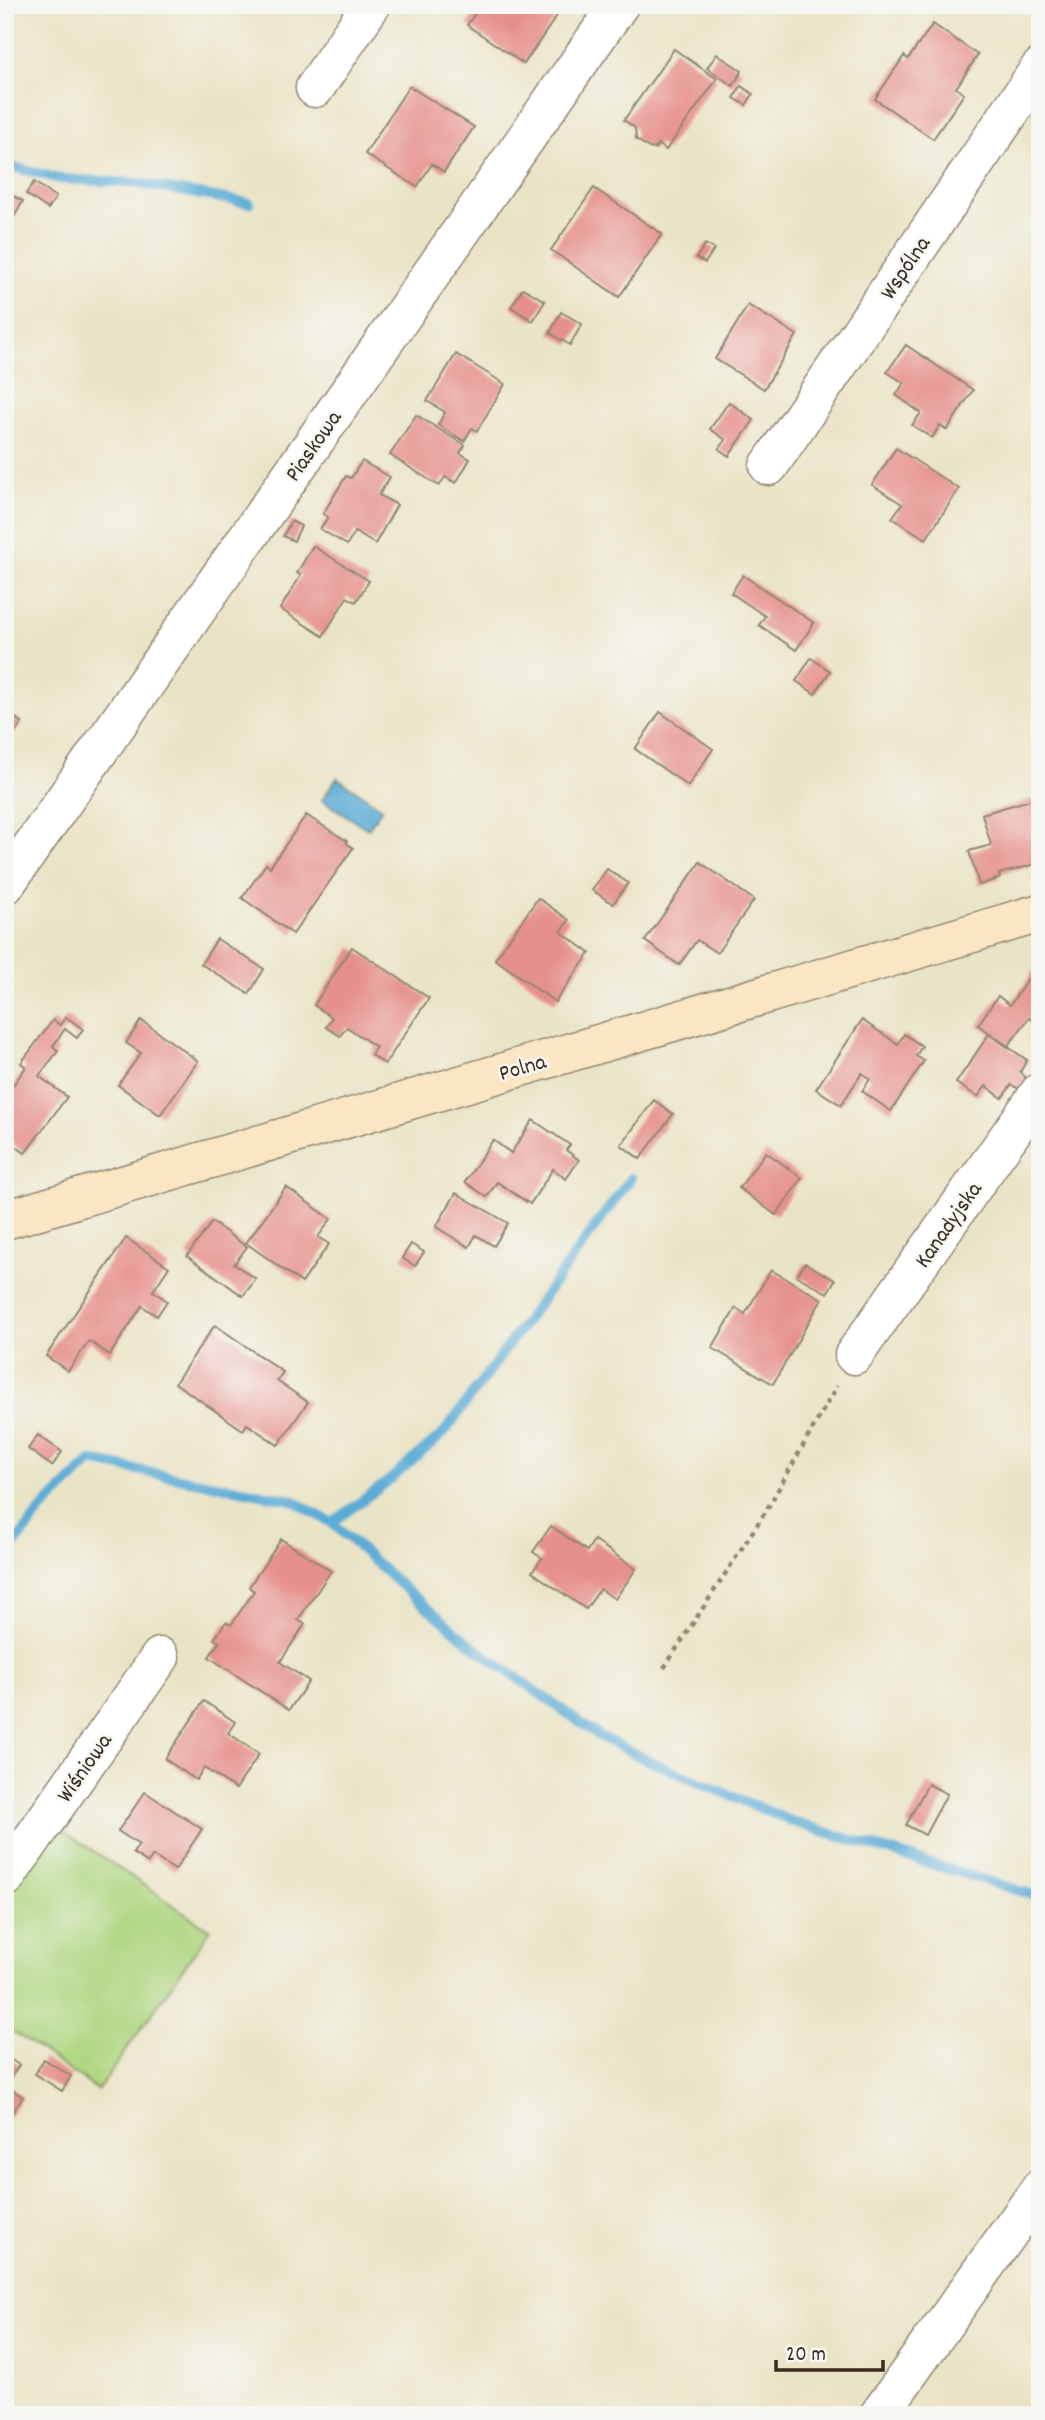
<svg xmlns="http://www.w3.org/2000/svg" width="1045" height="2420" font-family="Dekko,sans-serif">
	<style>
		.green { fill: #afd680; stroke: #75804f; stroke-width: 2 }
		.water { fill: #5cacd6; stroke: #4c6b7a; stroke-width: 2 }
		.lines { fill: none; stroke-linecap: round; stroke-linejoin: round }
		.stream { stroke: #5cacd6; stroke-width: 10 }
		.building { fill: #e6908b }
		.street-casing { stroke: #928772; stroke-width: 41 }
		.secondary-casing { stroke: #928772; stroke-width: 41 }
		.path { stroke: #928772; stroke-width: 4.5; stroke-dasharray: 5 5; stroke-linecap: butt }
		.street { stroke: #fff; stroke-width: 38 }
		.secondary { stroke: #fbe6c4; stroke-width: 38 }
		.labels { text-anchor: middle; stroke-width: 5; stroke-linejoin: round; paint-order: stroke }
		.street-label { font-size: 23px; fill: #3b2a1e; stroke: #f6f6f2 }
	</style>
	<rect width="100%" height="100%" fill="#f6f6f2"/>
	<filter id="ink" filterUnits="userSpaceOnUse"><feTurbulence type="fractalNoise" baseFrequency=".0143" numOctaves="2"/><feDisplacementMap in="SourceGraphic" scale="14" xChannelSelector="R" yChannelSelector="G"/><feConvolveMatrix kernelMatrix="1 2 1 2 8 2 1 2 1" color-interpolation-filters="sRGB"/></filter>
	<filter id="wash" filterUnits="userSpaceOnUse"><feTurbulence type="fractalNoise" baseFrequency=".00686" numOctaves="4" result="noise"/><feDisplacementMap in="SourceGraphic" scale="28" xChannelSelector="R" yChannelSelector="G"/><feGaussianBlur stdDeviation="1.57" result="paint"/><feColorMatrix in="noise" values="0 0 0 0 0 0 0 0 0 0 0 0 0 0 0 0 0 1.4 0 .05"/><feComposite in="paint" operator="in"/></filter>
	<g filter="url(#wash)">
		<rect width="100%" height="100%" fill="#eae4c6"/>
		<polygon class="green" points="55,1825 210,1930 98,2090 5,2026 5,1900"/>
		<polygon class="water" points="337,778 382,808 368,829 322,800"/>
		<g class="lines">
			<g class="stream">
				<polyline points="5,165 60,179 134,183 249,203"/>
				<polyline points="332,1523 387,1482 443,1434 631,1178"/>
				<polyline points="5,1557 41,1510 91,1461 292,1500 332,1523 397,1582 479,1651 601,1737 647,1760 793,1822 1040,1897"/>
			</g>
		</g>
		<g id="blocks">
			<g class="building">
				<polygon points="481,5 564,5 524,64 467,25"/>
				<polygon points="933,24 978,55 956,88 964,94 933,139 875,99 904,56 908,59"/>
				<polygon points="674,49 717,79 666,150 658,144 655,149 649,148 636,139 635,128 624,120"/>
				<polygon points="717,54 742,71 733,86 707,68"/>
				<polygon points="409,86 474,127 444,172 432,164 417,187 365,154"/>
				<polygon points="741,86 753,94 746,105 734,98"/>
				<polygon points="34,182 56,197 48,209 26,194"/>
				<polygon points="594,188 662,234 619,297 551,250"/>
				<polygon points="5,192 23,201 5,233"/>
				<polygon points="705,244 714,249 705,263 696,258"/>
				<polygon points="523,288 545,301 533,321 511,307"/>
				<polygon points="748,305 797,335 764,389 715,359"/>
				<polygon points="561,312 582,324 570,345 550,333"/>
				<polygon points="906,345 973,390 947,430 940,425 932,438 912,425 921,413 896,395 904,383 887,372"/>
				<polygon points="456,354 505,384 477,431 472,428 464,441 438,425 445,412 427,401"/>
				<polygon points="729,402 754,420 729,456 719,449 726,440 710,429"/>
				<polygon points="416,415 465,445 460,453 470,459 456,483 445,477 439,486 390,455"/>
				<polygon points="896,448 959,489 926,539 892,518 902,504 872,485"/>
				<polygon points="362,461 390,477 379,495 397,505 375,544 355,532 347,545 320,529 328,517 323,514 346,476 351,478"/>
				<polygon points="291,521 301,526 294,541 283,536"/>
				<polygon points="313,546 369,581 356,602 347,597 323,636 280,609 301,575 297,573"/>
				<polygon points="743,575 814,623 796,650 759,625 765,616 731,593"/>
				<polygon points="811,658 830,671 815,694 796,681"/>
				<polygon points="5,710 22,723 9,740 5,738"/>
				<polygon points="660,712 713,749 688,786 635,749"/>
				<polygon points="1040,797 1040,863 999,874 1000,878 979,885 969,851 991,845 982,814"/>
				<polygon points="306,815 347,841 346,843 353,848 293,934 242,898 266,864 270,867"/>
				<polygon points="700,862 754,900 717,953 697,940 679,965 645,941"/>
				<polygon points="607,869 628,883 613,904 592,890"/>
				<polygon points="538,898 569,920 561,932 590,953 555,1002 495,959"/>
				<polygon points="217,939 264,969 249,994 201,964"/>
				<polygon points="352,947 429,998 385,1064 371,1055 376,1047 347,1027 340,1036 326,1027 332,1018 314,1005"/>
				<polygon points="1034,970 1040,974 1040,1025 1029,1018 1008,1046 978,1025 998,996 1010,1005"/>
				<polygon points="66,1017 83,1029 77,1038 65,1029 53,1046 58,1051 39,1076 67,1097 25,1153 5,1138 5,1096 26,1067 21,1063 53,1020 60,1025"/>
				<polygon points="141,1020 198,1061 160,1115 118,1085 141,1053 126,1043"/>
				<polygon points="862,1020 898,1044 904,1034 922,1046 916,1056 924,1061 891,1111 862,1091 870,1079 862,1073 841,1105 816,1089"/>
				<polygon points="989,1034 1027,1060 1020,1072 1030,1082 1024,1091 1011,1085 1002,1098 986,1086 978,1097 956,1083"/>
				<polygon points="654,1100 673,1114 640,1159 621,1145"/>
				<polygon points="533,1120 570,1145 566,1150 579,1160 566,1179 553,1169 530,1204 497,1182 487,1197 465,1182 493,1140 511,1153"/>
				<polygon points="766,1152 802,1178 776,1215 739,1188"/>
				<polygon points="286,1187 331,1219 318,1237 329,1244 302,1283 246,1243"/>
				<polygon points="456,1193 508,1223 494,1246 476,1235 469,1247 436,1227"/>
				<polygon points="212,1222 247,1247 234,1264 256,1279 243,1296 187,1256"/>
				<polygon points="126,1238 169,1267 153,1291 167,1301 157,1316 142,1306 110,1355 89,1341 68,1371 46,1356"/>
				<polygon points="411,1244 424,1252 415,1266 402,1258"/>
				<polygon points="805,1263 835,1280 827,1293 797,1276"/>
				<polygon points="771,1270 822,1299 773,1384 712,1348 736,1308 745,1314"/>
				<polygon points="215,1325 283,1372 277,1381 308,1402 278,1445 247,1424 243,1430 175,1383"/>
				<polygon points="38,1435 62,1452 52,1466 28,1449"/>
				<polygon points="551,1526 587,1551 594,1540 636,1569 615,1599 600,1589 586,1609 532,1572 542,1558 533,1552"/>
				<polygon points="281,1539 331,1571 298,1620 305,1624 280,1662 309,1681 289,1710 209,1657 219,1642 214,1639 226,1622 231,1625 254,1591 249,1587"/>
				<polygon points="204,1701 235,1722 228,1733 259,1754 236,1789 204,1768 196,1780 165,1759"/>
				<polygon points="928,1784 947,1794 925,1835 906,1825"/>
				<polygon points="145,1792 202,1829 175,1870 153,1856 148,1863 133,1853 139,1845 118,1831"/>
				<polygon points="5,2056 19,2065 6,2085 23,2097 5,2123"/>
				<polygon points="44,2059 71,2076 62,2091 35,2074"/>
			</g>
		</g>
	</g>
	<g filter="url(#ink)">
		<use href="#blocks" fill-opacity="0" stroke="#928772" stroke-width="2"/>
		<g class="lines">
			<defs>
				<g id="street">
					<polyline points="315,88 371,5"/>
					<polyline points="769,466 1040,68"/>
					<polyline points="5,885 619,5"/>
					<polyline points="854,1355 1040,1092"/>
					<polyline points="5,1878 160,1657"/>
					<polyline points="879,2415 1040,2189"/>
				</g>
				<polyline id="secondary" points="5,1220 1040,913"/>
			</defs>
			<use href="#street" class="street-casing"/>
			<use href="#secondary" class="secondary-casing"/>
			<polyline class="path" points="664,1668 766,1511 837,1386"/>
			<use href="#street" class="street"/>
			<use href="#secondary" class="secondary"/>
		</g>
	</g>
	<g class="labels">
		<g class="street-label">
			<text transform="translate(904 267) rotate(-56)" y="8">Wspólna</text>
			<text transform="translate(312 445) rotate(-55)" y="8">Piaskowa</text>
			<text transform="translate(522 1066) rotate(-16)" y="8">Polna</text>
			<text transform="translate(947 1224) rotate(-55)" y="8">Kanadyjska</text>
			<text transform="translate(83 1767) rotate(-55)" y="8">Wiśniowa</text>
		</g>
	</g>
	<rect width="1045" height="2420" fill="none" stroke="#f6f6f2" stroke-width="28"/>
	<path d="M776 2360v10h107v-10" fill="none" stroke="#3b2a1e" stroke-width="3.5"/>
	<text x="786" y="2360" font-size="21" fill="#3b2a1e" stroke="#f6f6f2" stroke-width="5" paint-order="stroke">20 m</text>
</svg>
